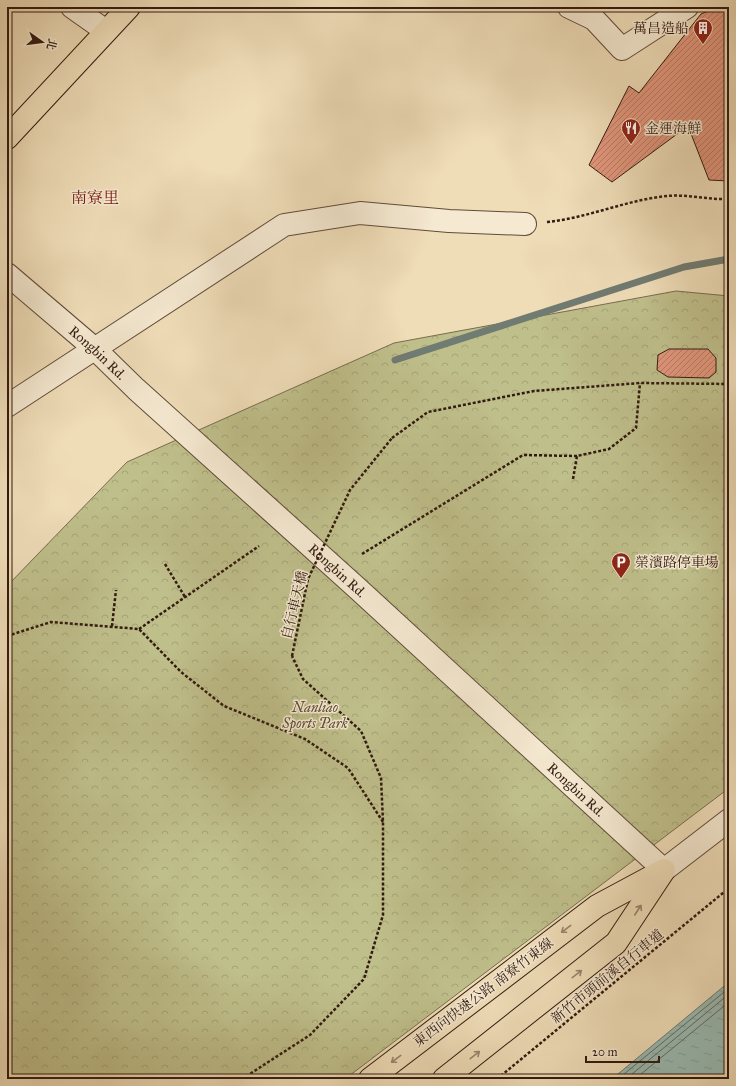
<svg xmlns="http://www.w3.org/2000/svg" width="736" height="1086" font-family="'IM FELL Great Primer','Noto Serif TC',serif">
	<style>
		.forest { fill: url(#forest-crowns); stroke: #786c4e }
		.water { fill: url(#water-ripples); stroke: #707b72 }
		.lines { fill: none; stroke-linecap: round; stroke-linejoin: round }
		.shore { stroke: #666a62; stroke-width: 1 }
		.stream { stroke: #707b72; stroke-width: 7 }
		.building { fill: url(#building-hatch); stroke: #321a10 }
		.minor-casing { stroke: #614b3a; stroke-width: 24 }
		.major-casing { stroke: #321a10; stroke-width: 24 }
		.highway-casing { stroke: #321a10; stroke-width: 24 }
		.path { stroke: #321a10; stroke-width: 2.5; stroke-dasharray: 3 2; stroke-linecap: butt }
		.minor { stroke: #f5e9d1; stroke-width: 22 }
		.major { stroke: #efddb8; stroke-width: 22 }
		.highway { stroke: #efddb8; stroke-width: 22 }
		.path-bridge { stroke: #321a10; stroke-width: 2.5; stroke-dasharray: 3 2; stroke-linecap: butt }
		.oneway { stroke: #9a856c }
		.labels { text-anchor: middle; stroke-width: 3; stroke-linejoin: round; paint-order: stroke }
		.poi-label { font-size: 14px; fill: #321a10; stroke: #f5e9d1; text-anchor: start }
		.street-label { font-size: 14px; fill: #321a10; stroke: #f5e9d1 }
		.park-label { font-size: 14px; font-style: italic; fill: #5c4c35; stroke: #f5e9d1 }
		.quarter-label { font-size: 16px; fill: #7a1f14; stroke: #f5e9d1 }
	</style>
	<defs>
		<pattern id="forest-crowns" width="20" height="18" patternUnits="userSpaceOnUse"><rect width="20" height="18" fill="#bfbf8b"/><path d="M2 6a3 3 0 1 1 6 0M12 15a3 3 0 1 1 6 0" fill="none" stroke="#a5a477"/></pattern>
		<pattern id="water-ripples" width="26" height="14" patternUnits="userSpaceOnUse"><rect width="26" height="14" fill="#9abbb4"/><path d="M2 4q2-2 4 0t4 0M15 11q2-2 4 0t4 0" fill="none" stroke="#85a09a"/></pattern>
		<pattern id="building-hatch" width="6" height="6" patternUnits="userSpaceOnUse"><rect width="6" height="6" fill="#e1967c"/><path d="M-1 1l2-2M0 6l6-6M5 7l2-2" fill="none" stroke="#b77a64"/></pattern>
	</defs>
	<rect width="100%" height="100%" fill="#efddb8"/>
	<filter id="stains"><feTurbulence type="fractalNoise" baseFrequency=".005" numOctaves="4"/><feColorMatrix values="0 0 0 0 .2 0 0 0 0 .09 0 0 0 0 .02 0 0 0 .5 -.17"/></filter>
	<radialGradient id="worn" r=".72"><stop offset=".6" stop-color="#630" stop-opacity="0"/><stop offset="1" stop-color="#630" stop-opacity=".3"/></radialGradient>
	<polygon class="forest" points="676,291 729,296 729,788 345,1079 7,1079 7,586 127,462 394,343"/>
	<polygon class="water" points="729,982 729,1079 612,1079"/>
	<g class="lines">
		<g class="shore">
			<polyline points="618,1079 729,988"/>
			<polyline points="626,1079 729,994"/>
			<polyline points="635,1079 729,1002"/>
		</g>
		<polyline class="stream" points="395,360 684,267 729,259"/>
	</g>
	<g class="building">
		<polygon points="717,7 729,7 729,181 709,180 688,126 612,182 589,165 629,86 639,93 701,14"/>
		<polygon points="669,349 708,349 716,358 716,372 709,378 668,377 657,370 658,355"/>
	</g>
	<g class="lines">
		<defs>
			<g id="minor">
				<polyline points="72,7 106,31"/>
				<polyline points="569,7 594,19 622,49 687,7"/>
				<path id="s1" d="M7,274L95,349L136,389L357,588L664,870L729,820"/>
				<polyline points="7,406 284,225 360,213 449,221 525,224"/>
			</g>
			<polyline id="major" points="7,138 129,7"/>
			<g id="highway">
				<polyline points="370,1079 597,906 664,870"/>
				<polyline points="444,1079 616,943 663,872"/>
			</g>
		</defs>
		<use href="#minor" class="minor-casing"/>
		<use href="#major" class="major-casing"/>
		<use href="#highway" class="highway-casing"/>
		<g class="path">
			<path d="M547,222C588,218 626,200 667,196C687,194 709,200 729,199"/>
			<polyline points="392,438 428,412 534,391 640,383 729,384"/>
			<polyline points="573,479 577,456 609,449 636,428 640,383"/>
			<polyline points="362,554 523,455 577,456"/>
			<polyline points="165,564 185,597"/>
			<polyline points="112,626 116,590"/>
			<polyline points="139,629 259,546"/>
			<polyline points="7,636 51,622 139,629 181,672 224,706 305,739 348,768 383,822"/>
			<polyline points="242,1079 310,1035 364,979 383,915 383,822 381,778 361,731 303,679 292,656"/>
			<polyline points="497,1079 729,888"/>
		</g>
		<use href="#minor" class="minor"/>
		<use href="#major" class="major"/>
		<use href="#highway" class="highway"/>
		<polyline class="path-bridge" points="292,656 308,579 350,490 392,438"/>
	</g>
	<defs><path id="oneway-shaft" d="M-6 0H5M1.5-3L5.5 0L1.5 3" fill="none" stroke-width="1.6" stroke-linecap="round" stroke-linejoin="round"/></defs>
	<g class="oneway">
		<use href="#oneway-shaft" transform="translate(638 910) rotate(-57)"/>
		<use href="#oneway-shaft" transform="translate(566 929) rotate(143)"/>
		<use href="#oneway-shaft" transform="translate(577 974) rotate(-38)"/>
		<use href="#oneway-shaft" transform="translate(475 1055) rotate(-38)"/>
		<use href="#oneway-shaft" transform="translate(396 1059) rotate(143)"/>
	</g>
	<defs>
		<symbol id="building-pin" viewBox="-11 -11 22 30"><path d="M0 17L-7.5 6A9.5 9.5 0 1 1 7.5 6Z" fill="#8f2418" stroke="#f5e9d1"/><path d="M-4-6H4V6H1V3H-1V6H-4ZM-2.5-4.3h1.7v1.8h-1.7ZM.8-4.3h1.7v1.8H.8ZM-2.5-1h1.7V.8h-1.7ZM.8-1h1.7V.8H.8Z" fill="#fff"/></symbol>
		<symbol id="restaurant-pin" viewBox="-11 -11 22 30"><path d="M0 17L-7.5 6A9.5 9.5 0 1 1 7.5 6Z" fill="#8f2418" stroke="#f5e9d1"/><path d="M-5-6h1v4h1v-4h1v4h1v-4h1v5L-1.5 .5V6h-2V.5L-5-1ZM5-6V6H3V1.5H1.5Q1.5-4 5-6Z" fill="#fff"/></symbol>
		<symbol id="parking-pin" viewBox="-11 -11 22 30"><path d="M0 17L-7.5 6A9.5 9.5 0 1 1 7.5 6Z" fill="#8f2418" stroke="#f5e9d1"/><path d="M-3.5-5.5H1a3.5 3.5 0 0 1 0 7H-1V5.5H-3.5ZM-1-3.4V-.6H.8a1.4 1.4 0 0 0 0-2.8Z" fill="#fff"/></symbol>
	</defs>
	<g fill-rule="evenodd">
		<use href="#building-pin" x="692" y="17" width="22" height="30"/>
		<use href="#restaurant-pin" x="620" y="117" width="22" height="30"/>
		<use href="#parking-pin" x="610" y="551" width="22" height="30"/>
	</g>
	<g class="labels">
		<g class="poi-label">
			<text x="689" y="33" text-anchor="end">萬昌造船</text>
			<text x="645" y="133">金運海鮮</text>
			<text x="635" y="567">榮濱路停車場</text>
		</g>
		<g class="street-label">
			<text dy="5" stroke="none"><textPath href="#s1" startOffset="120">Rongbin Rd.</textPath></text>
			<text dy="5" stroke="none"><textPath href="#s1" startOffset="444">Rongbin Rd.</textPath></text>
			<text transform="translate(294 605) rotate(-76)" y="5">自行車天橋</text>
			<text dy="5" stroke="none"><textPath href="#s1" startOffset="768">Rongbin Rd.</textPath></text>
			<text transform="translate(607 976) rotate(-39)" y="5">新竹市頭前溪自行車道</text>
			<text transform="translate(483 992) rotate(-37)" y="5">東西向快速公路 南寮竹東線</text>
		</g>
		<g class="park-label">
			<text x="315" y="712">Nanliao<tspan x="315" dy="16">Sports Park</tspan></text>
		</g>
		<g class="quarter-label">
			<text x="95" y="203">南寮里</text>
		</g>
	</g>
	<rect width="736" height="1086" fill="none" stroke="#efddb8" stroke-width="24"/>
	<rect x="8" y="8" width="720" height="1070" fill="none" stroke="#321a10" stroke-width="2"/>
	<rect x="12" y="12" width="712" height="1062" fill="none" stroke="#321a10"/>
	<g transform="translate(42 42) rotate(104)" stroke="#f5e9d1" stroke-width="3" paint-order="stroke">
	<path d="M0-3L7 15L0 10L-7 15Z" fill="#321a10"/>
	<text y="-6" font-size="11" font-weight="bold" text-anchor="middle" fill="#321a10">北</text>
	</g>
	<path d="M586 1056v6h73v-6" fill="none" stroke="#321a10" stroke-width="2"/>
	<text x="592" y="1056" font-size="12" fill="#321a10" stroke="#f5e9d1" stroke-width="3" paint-order="stroke">20 m</text>
	<rect width="100%" height="100%" filter="url(#stains)"/>
	<rect width="100%" height="100%" fill="url(#worn)"/>
</svg>
